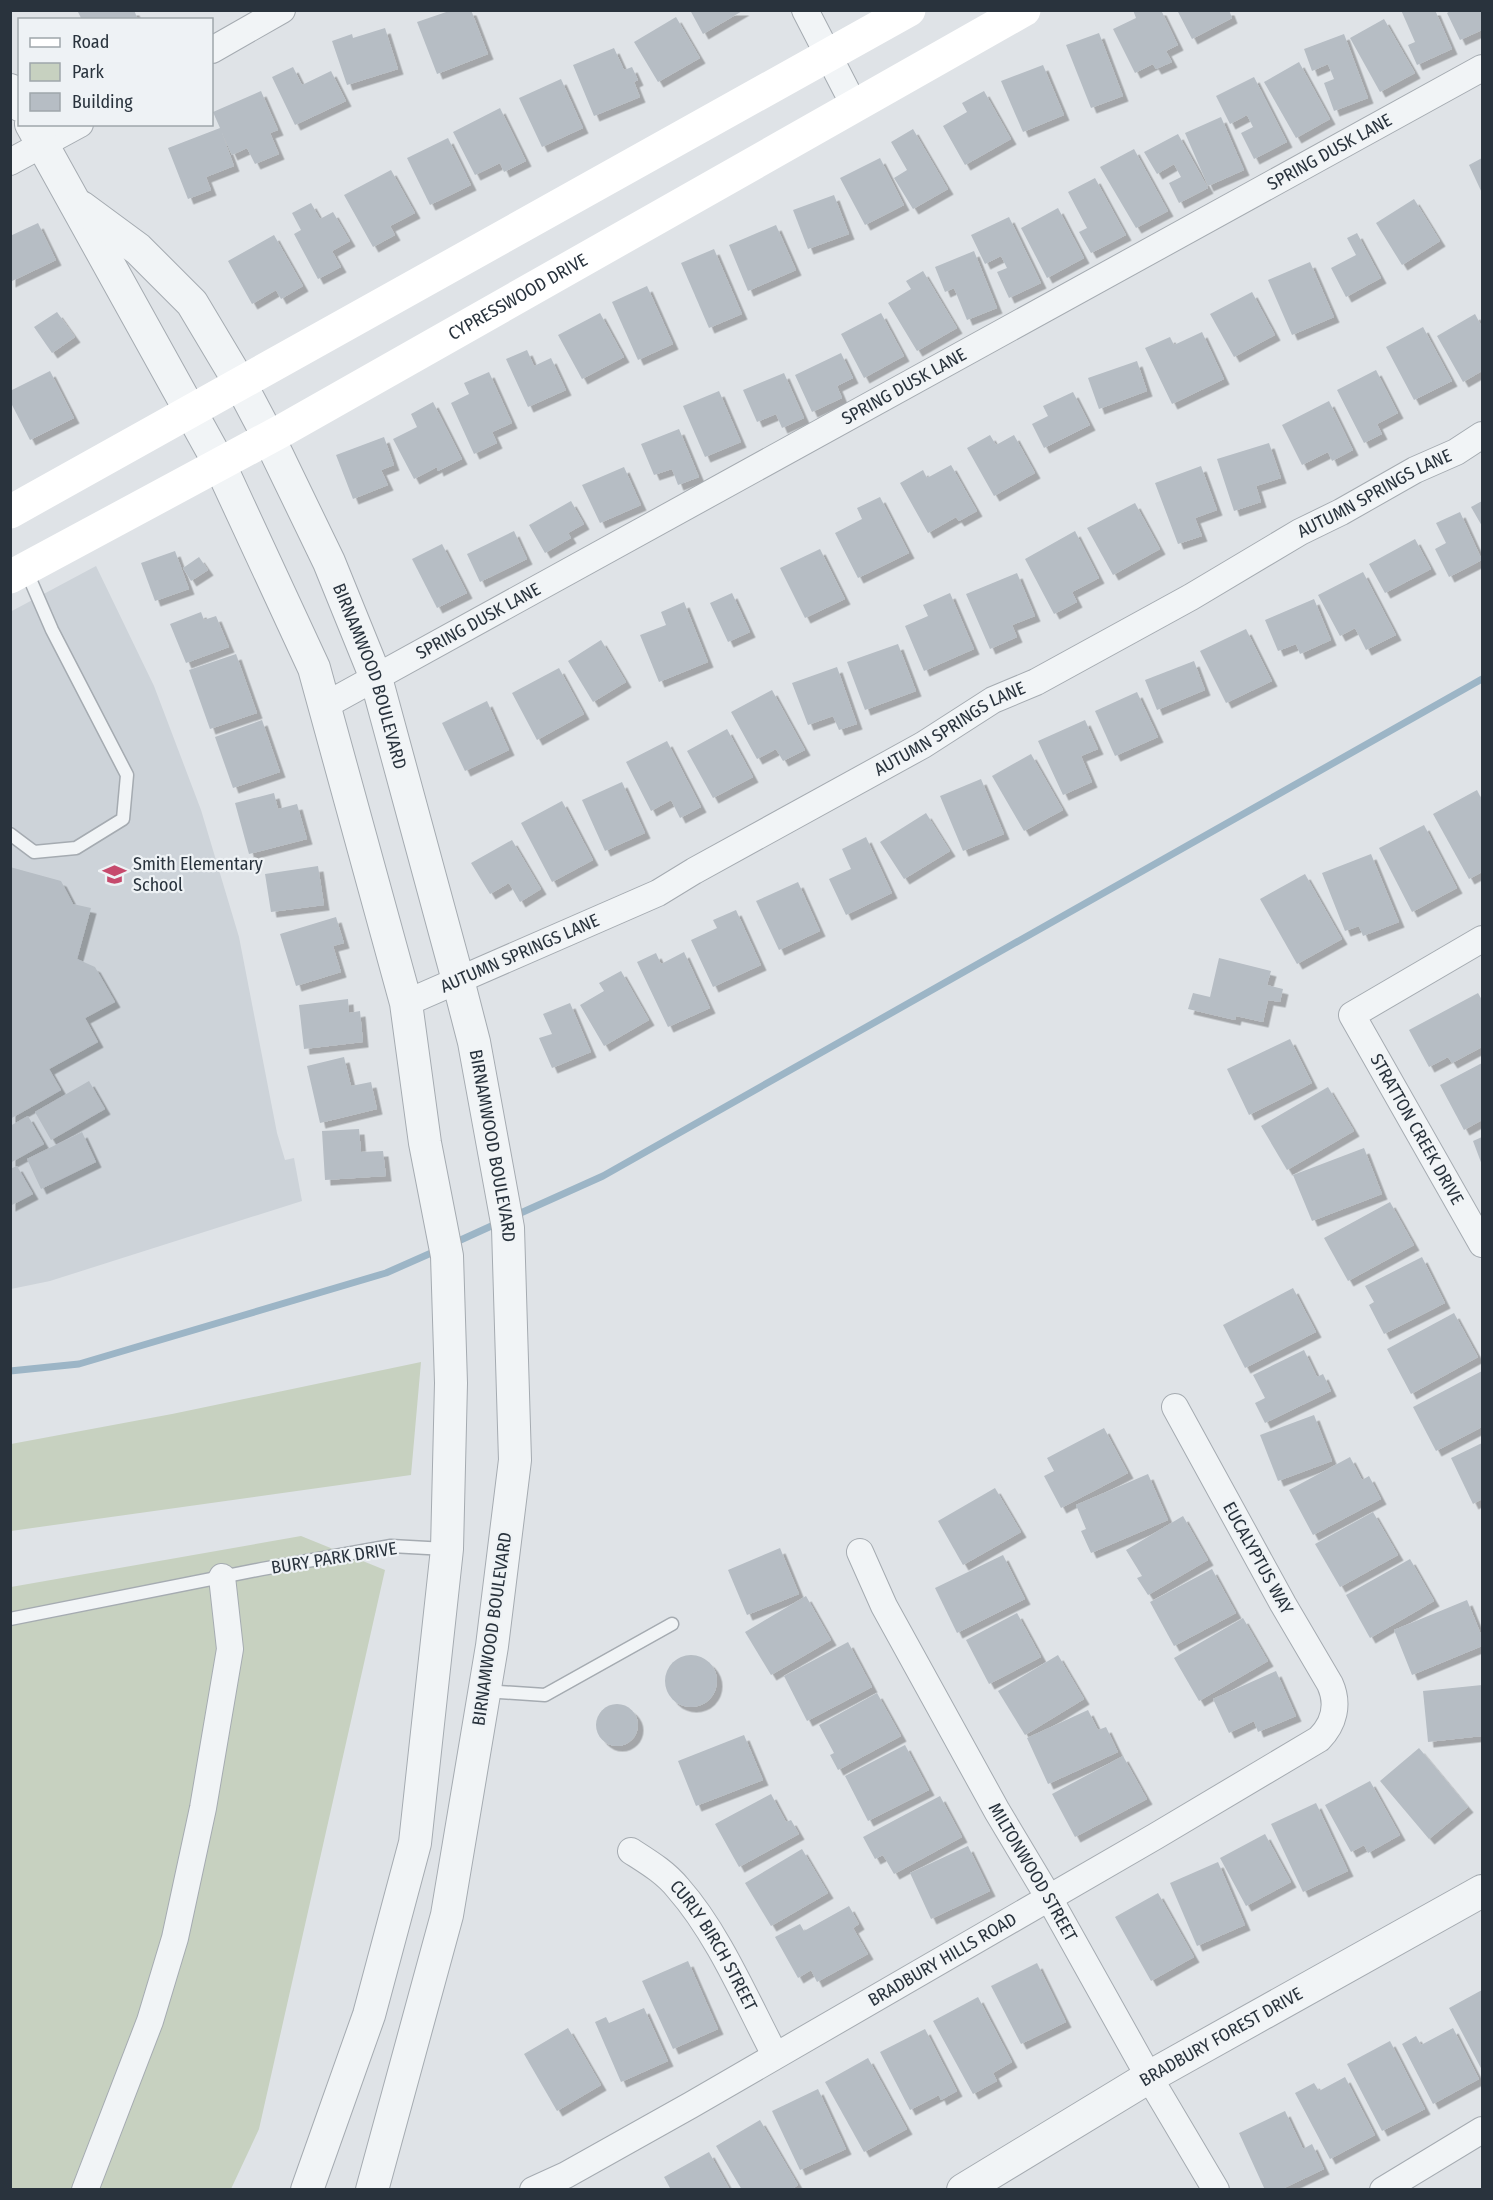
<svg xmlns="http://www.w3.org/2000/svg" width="1493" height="2200" font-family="'Fira Sans Condensed',sans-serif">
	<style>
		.built { fill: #cdd3d9 }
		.green { fill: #c7d1c0 }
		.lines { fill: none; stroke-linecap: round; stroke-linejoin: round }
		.stream { stroke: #9cb5c6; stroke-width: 7 }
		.building { fill: #b6bdc4; filter: url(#shadow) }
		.service-casing { stroke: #a5abb1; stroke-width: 15 }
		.minor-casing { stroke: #a5abb1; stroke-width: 28 }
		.tertiary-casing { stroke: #a5abb1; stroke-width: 34 }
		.service { stroke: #f1f4f6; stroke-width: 12 }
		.minor { stroke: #f1f4f6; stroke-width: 26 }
		.tertiary { stroke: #f1f4f6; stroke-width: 32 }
		.secondary { stroke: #fff; stroke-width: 33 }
		.labels { text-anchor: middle; stroke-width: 4.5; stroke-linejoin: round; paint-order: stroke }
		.street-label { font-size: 18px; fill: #29333d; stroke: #eef2f5 }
		.poi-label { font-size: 18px; fill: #29333d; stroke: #eef2f5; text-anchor: start }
	</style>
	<defs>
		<filter id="shadow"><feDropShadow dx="5.5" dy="5.5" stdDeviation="0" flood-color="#0004"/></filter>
	</defs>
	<rect width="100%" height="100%" fill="#dfe3e7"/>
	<polygon class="built" points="96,566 154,686 201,810 239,937 277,1133 285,1160 294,1158 302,1201 50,1281 11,1289 10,612"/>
	<g class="green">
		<polygon points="421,1362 411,1475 11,1531 11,1444 172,1414"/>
		<polygon points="301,1536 385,1570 259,2129 231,2189 11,2190 11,1587"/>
	</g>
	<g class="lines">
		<g class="stream">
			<polyline points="514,1216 603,1176 1482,679"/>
			<polyline points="454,1243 498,1223"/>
			<polyline points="10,1371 79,1364 386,1273 438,1250"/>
		</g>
	</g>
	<g class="building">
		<polygon points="77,10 134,10 138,20 82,20"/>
		<polygon points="452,10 471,10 488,54 437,74 417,22"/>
		<polygon points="690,10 744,10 703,34"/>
		<polygon points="1133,10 1161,10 1178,45 1166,51 1172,62 1156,69 1153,64 1135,73 1113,29 1136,18"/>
		<polygon points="1177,10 1229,10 1232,18 1192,39"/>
		<polygon points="1401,10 1435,10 1452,49 1417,65 1408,45 1415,42"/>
		<polygon points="1452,10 1482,10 1482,30 1460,40 1447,13"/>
		<polygon points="676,17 700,58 658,82 634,42"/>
		<polygon points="1384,19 1415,73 1380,92 1350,38"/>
		<polygon points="385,28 398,69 347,85 332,41 352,34 353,38"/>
		<polygon points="1099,33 1123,96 1091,108 1066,45"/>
		<polygon points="1344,34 1368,98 1334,111 1324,83 1334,79 1328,64 1312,71 1304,49"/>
		<polygon points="614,48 624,70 632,67 638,80 634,82 640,97 594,116 573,65"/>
		<polygon points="1299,62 1330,119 1296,138 1264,82"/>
		<polygon points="1043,65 1064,115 1023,132 1001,81"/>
		<polygon points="293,67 302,85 331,71 346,101 295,125 272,77"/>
		<polygon points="1254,77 1287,142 1254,159 1241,133 1253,127 1247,115 1230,124 1216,96"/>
		<polygon points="561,79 583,128 542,147 519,98"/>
		<polygon points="261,91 278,130 270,133 279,154 255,164 247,148 232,155 222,133 234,166 206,177 211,190 188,199 168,148 220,128 213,112"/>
		<polygon points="984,91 1011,139 965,165 943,126 967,112 962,103"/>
		<polygon points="500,108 526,161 504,172 500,163 475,175 453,132"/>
		<polygon points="1221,117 1244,170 1208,186 1185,133"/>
		<polygon points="913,129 948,189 913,209 894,178 907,170 891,142"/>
		<polygon points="1178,134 1208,188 1179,203 1169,183 1181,177 1174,164 1157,174 1144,152"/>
		<polygon points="448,138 471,185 430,205 407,158"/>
		<polygon points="1134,149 1168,211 1136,228 1100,167"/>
		<polygon points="880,158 904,205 865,225 840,178"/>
		<polygon points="1482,158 1482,193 1469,165"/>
		<polygon points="391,170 415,213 390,226 395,235 373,247 344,195"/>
		<polygon points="1095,178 1126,235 1091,253 1079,232 1087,228 1068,192"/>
		<polygon points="834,195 849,234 808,249 793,210"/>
		<polygon points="1414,199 1440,241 1402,265 1376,223"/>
		<polygon points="311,203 320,219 333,212 350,241 332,251 341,267 318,279 294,234 301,230 292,213"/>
		<polygon points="1058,208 1084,258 1047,278 1021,228"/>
		<polygon points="1009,217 1041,283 1009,298 997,272 1007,268 1001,256 985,264 971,235"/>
		<polygon points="38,223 56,260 10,282 10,236"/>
		<polygon points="776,225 796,270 748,291 729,245"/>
		<polygon points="1357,233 1381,278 1346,297 1331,268 1356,255 1347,238"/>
		<polygon points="274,235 303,286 281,299 276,290 252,304 228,261"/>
		<polygon points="714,249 742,314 709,328 681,263"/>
		<polygon points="974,251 997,308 967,320 954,288 945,292 935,267"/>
		<polygon points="1310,262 1334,317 1292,335 1268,280"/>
		<polygon points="923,271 957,328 917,351 888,303 911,289 906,281"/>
		<polygon points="647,286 673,344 638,360 612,302"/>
		<polygon points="1252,292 1275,335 1234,357 1210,314"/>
		<polygon points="57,312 75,337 52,353 34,327"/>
		<polygon points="600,313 624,357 582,379 558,335"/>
		<polygon points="881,313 904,356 864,378 841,334"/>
		<polygon points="1475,314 1482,327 1482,371 1463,382 1437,336"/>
		<polygon points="1423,327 1452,381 1414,400 1386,347"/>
		<polygon points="1202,332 1224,379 1172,404 1145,348 1170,337 1174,345"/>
		<polygon points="527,350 534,366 551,358 566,390 528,407 506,359"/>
		<polygon points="841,353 853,378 837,386 842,398 812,412 795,375"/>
		<polygon points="1137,361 1147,391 1099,409 1088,378"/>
		<polygon points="1376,370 1398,413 1377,424 1382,434 1364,443 1337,390"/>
		<polygon points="50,371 74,418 30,440 10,401 10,391"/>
		<polygon points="489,372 512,423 492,432 497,443 474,454 451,403 469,394 464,383"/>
		<polygon points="784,373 804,418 782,428 776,414 757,422 743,390"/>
		<polygon points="719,391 741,442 705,457 683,406"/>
		<polygon points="1073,392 1090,425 1044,448 1032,424 1048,416 1043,406"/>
		<polygon points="1329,401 1353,450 1332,461 1328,452 1302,465 1282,425"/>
		<polygon points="433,402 462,459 438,471 437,467 414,479 393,439 417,427 411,414"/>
		<polygon points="679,429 699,477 678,485 672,469 654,475 641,444"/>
		<polygon points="990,435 996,445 1014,435 1035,473 994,496 967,448"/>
		<polygon points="384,437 394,465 381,470 388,485 353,499 336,455"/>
		<polygon points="1269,443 1281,478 1256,486 1261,502 1234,511 1217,459"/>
		<polygon points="951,465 977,511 959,521 956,517 928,533 900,483 923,470 927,478"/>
		<polygon points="1201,466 1217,510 1195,518 1202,536 1178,544 1155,483"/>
		<polygon points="624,467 641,505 600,523 582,485"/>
		<polygon points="880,497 909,553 858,578 835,533 862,519 857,508"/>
		<polygon points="571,501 584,524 568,533 571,538 545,553 529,525"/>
		<polygon points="1482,501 1482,526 1471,507"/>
		<polygon points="1135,503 1160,549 1113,575 1087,528"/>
		<polygon points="1460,512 1482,560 1449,577 1435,549 1446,543 1436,523"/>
		<polygon points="514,531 527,559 480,582 467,554"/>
		<polygon points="1075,531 1099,578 1072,592 1077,602 1054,614 1025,559"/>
		<polygon points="1415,539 1431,569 1385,593 1369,564"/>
		<polygon points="442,544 467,593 437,608 412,559"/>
		<polygon points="820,549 845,599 805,618 780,568"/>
		<polygon points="175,551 189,589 155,601 141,563"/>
		<polygon points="199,557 208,570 191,581 183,568"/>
		<polygon points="1363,572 1396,635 1366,650 1355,628 1340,636 1318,595"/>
		<polygon points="1017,573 1035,616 1012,625 1017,637 990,649 966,594"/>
		<polygon points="732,593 750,632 728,642 710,603"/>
		<polygon points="950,593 974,649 924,671 905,626 928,616 923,605"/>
		<polygon points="1314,599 1331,640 1300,654 1296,644 1278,651 1265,620"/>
		<polygon points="684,602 708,662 659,682 640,635 666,625 661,612"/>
		<polygon points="201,612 204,620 216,616 229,647 186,663 170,624"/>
		<polygon points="1246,629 1272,681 1226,703 1200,651"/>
		<polygon points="601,640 626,682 593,702 568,661"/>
		<polygon points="898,644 916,691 865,710 847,662"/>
		<polygon points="236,654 257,713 210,729 189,670"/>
		<polygon points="1194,661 1205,690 1157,710 1145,680"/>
		<polygon points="837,667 857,724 839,730 833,716 808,725 792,683"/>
		<polygon points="559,668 584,714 537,740 512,693"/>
		<polygon points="772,690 805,750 783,761 776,749 757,759 731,712"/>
		<polygon points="1137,692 1158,737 1115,756 1095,711"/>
		<polygon points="487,701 509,750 465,771 442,723"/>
		<polygon points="262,720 280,772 233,788 215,737"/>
		<polygon points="1085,720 1098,749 1081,756 1092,782 1063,795 1038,741"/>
		<polygon points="727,729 753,777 713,798 687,751"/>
		<polygon points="667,741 701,807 680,818 671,800 651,811 626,762"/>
		<polygon points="1031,754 1063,810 1024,831 992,776"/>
		<polygon points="981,779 1004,834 963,851 940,796"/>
		<polygon points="622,782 645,833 605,851 582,800"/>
		<polygon points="1477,790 1482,800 1482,872 1469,879 1433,814"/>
		<polygon points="274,793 278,809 297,804 307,839 249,854 235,803"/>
		<polygon points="562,801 593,860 552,882 521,823"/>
		<polygon points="926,813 950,851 904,879 880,842"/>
		<polygon points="1424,825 1457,888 1412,912 1379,848"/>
		<polygon points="866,837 892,893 846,915 829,879 851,869 842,849"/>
		<polygon points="512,840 541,889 520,902 509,883 490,894 471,863"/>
		<polygon points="1371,854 1399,922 1363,936 1359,926 1345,931 1322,873"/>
		<polygon points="318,866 324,905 271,912 265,874"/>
		<polygon points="10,867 61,881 73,904 91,908 77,959 95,967 115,1002 85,1018 98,1042 49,1069 61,1090 10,1119"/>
		<polygon points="1305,874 1342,939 1297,964 1260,899"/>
		<polygon points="798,882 820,931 779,950 756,901"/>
		<polygon points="736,910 761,965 713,987 691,940 717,928 713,920"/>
		<polygon points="336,917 344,943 333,946 341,972 296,986 280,934"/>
		<polygon points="684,952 710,1008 668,1027 637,962 656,953 661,964"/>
		<polygon points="1219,958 1271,971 1267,985 1283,989 1280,1002 1268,1000 1263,1022 1236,1016 1235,1020 1188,1009 1193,993 1210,997"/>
		<polygon points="621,971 649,1020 604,1046 580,1005 604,991 599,983"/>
		<polygon points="1478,993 1482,1000 1482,1047 1452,1063 1448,1057 1429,1067 1409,1030"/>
		<polygon points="348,999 349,1013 360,1011 363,1042 304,1049 299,1005"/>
		<polygon points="570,1003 591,1052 552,1068 539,1038 552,1034 543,1014"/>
		<polygon points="1290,1039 1312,1083 1249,1115 1227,1069"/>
		<polygon points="344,1057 351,1086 371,1082 377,1109 320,1123 307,1066"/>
		<polygon points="1482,1063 1482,1120 1464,1130 1440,1085"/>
		<polygon points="89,1081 105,1109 51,1140 35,1112"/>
		<polygon points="1328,1087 1354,1131 1287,1170 1261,1126"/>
		<polygon points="28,1116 44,1144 10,1163 10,1126"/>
		<polygon points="359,1129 361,1152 383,1151 386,1176 325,1180 322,1131"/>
		<polygon points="82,1132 96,1162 41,1189 27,1159"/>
		<polygon points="1482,1137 1482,1165 1473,1141"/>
		<polygon points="1364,1148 1382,1194 1312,1221 1293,1175"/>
		<polygon points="17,1166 33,1194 10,1206 10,1169"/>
		<polygon points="1390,1202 1414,1245 1348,1281 1324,1238"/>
		<polygon points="1422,1257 1445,1303 1384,1334 1369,1305 1374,1302 1365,1286"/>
		<polygon points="1293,1288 1316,1332 1245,1368 1223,1325"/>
		<polygon points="1454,1313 1478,1357 1411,1394 1387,1349"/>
		<polygon points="1304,1350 1317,1377 1323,1374 1331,1391 1265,1423 1255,1403 1265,1398 1253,1375"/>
		<polygon points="1482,1371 1482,1427 1436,1451 1413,1407"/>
		<polygon points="1314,1415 1332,1461 1278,1481 1260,1435"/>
		<polygon points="1104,1428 1128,1473 1061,1508 1044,1476 1054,1471 1047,1458"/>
		<polygon points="1482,1443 1482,1499 1473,1504 1451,1458"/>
		<polygon points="1350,1457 1362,1480 1369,1476 1381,1499 1313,1535 1289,1490"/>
		<polygon points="1148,1474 1168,1520 1091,1553 1081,1531 1086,1529 1076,1505"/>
		<polygon points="995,1488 1021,1532 963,1565 938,1521"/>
		<polygon points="1373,1512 1398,1555 1340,1587 1315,1544"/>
		<polygon points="1183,1516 1208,1560 1148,1595 1137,1578 1142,1576 1126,1550"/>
		<polygon points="780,1548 799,1594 747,1615 728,1570"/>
		<polygon points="1003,1555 1025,1599 957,1633 935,1588"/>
		<polygon points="1410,1559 1434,1601 1370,1638 1346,1595"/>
		<polygon points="1212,1569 1236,1613 1174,1646 1150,1602"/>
		<polygon points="806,1596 831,1640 771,1675 745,1632"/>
		<polygon points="1467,1600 1482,1637 1482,1646 1412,1675 1394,1630"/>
		<polygon points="1017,1613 1041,1657 989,1684 966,1640"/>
		<polygon points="1243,1618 1268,1661 1199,1701 1174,1658"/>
		<polygon points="848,1642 872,1687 807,1721 784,1676"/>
		<polygon points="1058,1655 1084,1699 1025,1735 998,1691"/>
		<circle cx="691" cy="1681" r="26"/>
		<polygon points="1276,1671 1296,1716 1258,1732 1254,1721 1229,1733 1213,1699"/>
		<polygon points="1482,1685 1482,1736 1428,1742 1423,1691"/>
		<polygon points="877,1693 901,1736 838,1770 830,1755 834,1753 819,1725"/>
		<circle cx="617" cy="1725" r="21"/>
		<polygon points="1088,1710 1098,1730 1106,1727 1118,1752 1048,1784 1027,1738"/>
		<polygon points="744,1735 763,1780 696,1806 678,1761"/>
		<polygon points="905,1745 929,1790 868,1821 845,1776"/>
		<polygon points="1419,1748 1468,1807 1429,1839 1380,1781"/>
		<polygon points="1123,1756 1147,1799 1075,1837 1052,1794"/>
		<polygon points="1370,1781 1400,1835 1368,1853 1364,1845 1351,1852 1325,1805"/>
		<polygon points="771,1794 786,1822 791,1820 799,1834 739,1867 715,1824"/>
		<polygon points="940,1796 962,1837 894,1874 883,1855 875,1859 863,1837"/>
		<polygon points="1316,1803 1348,1871 1303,1892 1271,1824"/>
		<polygon points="1265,1834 1291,1882 1246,1906 1220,1858"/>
		<polygon points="968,1846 990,1891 931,1919 910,1873"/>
		<polygon points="802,1849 828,1893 771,1926 745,1883"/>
		<polygon points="1218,1862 1245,1925 1197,1946 1170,1883"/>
		<polygon points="1158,1893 1194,1957 1151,1981 1115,1917"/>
		<polygon points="849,1906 859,1924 853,1928 868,1954 817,1982 811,1970 798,1978 775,1937 800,1924 804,1931"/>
		<polygon points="688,1961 718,2029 673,2049 642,1981"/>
		<polygon points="1037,1963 1066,2022 1021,2044 991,1986"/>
		<polygon points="1482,1990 1482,2070 1449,2008"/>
		<polygon points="978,1997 1012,2062 993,2073 997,2081 973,2094 933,2021"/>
		<polygon points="644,2008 668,2061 621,2082 595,2022 606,2017 609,2023"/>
		<polygon points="568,2028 601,2085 557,2111 524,2054"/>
		<polygon points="1453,2028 1479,2079 1433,2104 1402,2044 1416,2036 1421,2045"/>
		<polygon points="925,2029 957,2091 941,2100 939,2095 910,2110 880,2052"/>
		<polygon points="1390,2041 1425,2109 1382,2131 1347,2064"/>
		<polygon points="868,2058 907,2129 864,2152 825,2082"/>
		<polygon points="1345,2077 1375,2135 1330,2159 1295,2093 1314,2083 1319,2091"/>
		<polygon points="818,2089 846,2149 800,2170 772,2111"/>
		<polygon points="1285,2111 1303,2149 1312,2144 1324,2169 1280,2190 1265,2190 1239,2133"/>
		<polygon points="760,2120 798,2185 791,2190 742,2190 716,2146"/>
		<polygon points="709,2152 730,2190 671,2190 664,2177"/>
	</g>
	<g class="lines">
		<defs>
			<g id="service">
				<polyline points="10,834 34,852 76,848 123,819 127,775 52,630 26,570"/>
				<polyline points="10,1619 262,1569 391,1546 446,1549"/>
				<polyline points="485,1691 545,1695 672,1624"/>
			</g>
			<g id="minor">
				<polyline points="805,10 855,107"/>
				<polyline points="212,50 282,10"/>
				<polyline points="10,162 80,124"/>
				<path id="s1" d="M324,706L1482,68"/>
				<path id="s2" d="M1482,939L1352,1015L1482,1244"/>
				<path id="s3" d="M406,1003L658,893L694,871L923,745L993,700L1036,682L1191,597L1300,532L1341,512L1415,470L1456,452L1482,435"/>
				<path id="s4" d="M860,1552L884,1606L997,1811L1049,1898L1149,2077L1216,2190"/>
				<path id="s5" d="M631,1851C648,1862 665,1872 678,1888C718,1933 747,2002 775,2055"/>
				<polyline points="85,2190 150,2021 175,1938 203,1808 230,1649 222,1577"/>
				<path id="s6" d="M533,2190L566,2175L691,2105L1156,1836L1319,1739C1334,1724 1339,1704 1330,1684L1283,1604L1175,1407"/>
				<polyline points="1383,2190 1482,2130"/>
			</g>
			<g id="tertiary">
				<polyline points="10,90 20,105"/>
				<polyline points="31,124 219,463 314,668 406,1003 425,1143 447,1256 451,1383 447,1549 415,1843 369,2015 307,2190"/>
				<path id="s7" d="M81,207L138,249L192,303L241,385L269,438L329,562L376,678L458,980L474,1042L508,1228L515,1460L492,1646L447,1915L372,2190"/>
				<path id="s8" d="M963,2190L1149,2077L1482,1891"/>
			</g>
		</defs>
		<use href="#service" class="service-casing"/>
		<use href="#minor" class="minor-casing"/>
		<use href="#tertiary" class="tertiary-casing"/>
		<use href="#service" class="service"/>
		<use href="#minor" class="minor"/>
		<use href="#tertiary" class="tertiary"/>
		<g class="secondary">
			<polyline points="10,512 909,10"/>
			<path id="s9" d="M10,577L285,429L1024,10"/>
		</g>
	</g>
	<defs>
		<symbol id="school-bare" viewBox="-9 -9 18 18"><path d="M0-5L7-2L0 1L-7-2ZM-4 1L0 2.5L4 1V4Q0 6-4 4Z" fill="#c64a6d" stroke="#eef2f5" stroke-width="2.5" paint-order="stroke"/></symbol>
	</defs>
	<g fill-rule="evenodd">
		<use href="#school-bare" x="98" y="858" width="33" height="33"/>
	</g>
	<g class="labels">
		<g class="street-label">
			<text dy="6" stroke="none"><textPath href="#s1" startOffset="1148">SPRING DUSK LANE</textPath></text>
			<text dy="6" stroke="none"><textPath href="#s9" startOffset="580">CYPRESSWOOD DRIVE</textPath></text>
			<text dy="6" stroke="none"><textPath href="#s1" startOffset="662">SPRING DUSK LANE</textPath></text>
			<text dy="6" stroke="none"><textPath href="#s3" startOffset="1096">AUTUMN SPRINGS LANE</textPath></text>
			<text dy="6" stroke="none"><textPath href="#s1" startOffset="176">SPRING DUSK LANE</textPath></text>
			<text dy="6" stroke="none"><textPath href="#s7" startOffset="562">BIRNAMWOOD BOULEVARD</textPath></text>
			<text dy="6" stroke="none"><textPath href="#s3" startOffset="610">AUTUMN SPRINGS LANE</textPath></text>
			<text dy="6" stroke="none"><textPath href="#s3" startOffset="124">AUTUMN SPRINGS LANE</textPath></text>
			<text dy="6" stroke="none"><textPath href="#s2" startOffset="282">STRATTON CREEK DRIVE</textPath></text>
			<text dy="6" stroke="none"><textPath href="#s7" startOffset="1048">BIRNAMWOOD BOULEVARD</textPath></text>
			<text transform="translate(334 1558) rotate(-9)" y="6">BURY PARK DRIVE</text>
			<text transform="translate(1258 1558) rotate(61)" y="6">EUCALYPTUS WAY</text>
			<text transform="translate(492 1629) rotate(-82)" y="6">BIRNAMWOOD BOULEVARD</text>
			<text dy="6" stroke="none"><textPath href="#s4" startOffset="364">MILTONWOOD STREET</textPath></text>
			<text dy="6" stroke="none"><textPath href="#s5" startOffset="128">CURLY BIRCH STREET</textPath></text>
			<text dy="6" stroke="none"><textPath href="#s6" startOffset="470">BRADBURY HILLS ROAD</textPath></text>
			<text dy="6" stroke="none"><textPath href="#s8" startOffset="300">BRADBURY FOREST DRIVE</textPath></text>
		</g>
		<g class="poi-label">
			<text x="133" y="870">Smith Elementary<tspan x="133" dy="21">School</tspan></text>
		</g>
	</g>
	<rect width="1493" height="2200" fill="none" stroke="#29333d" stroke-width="24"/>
	<rect x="18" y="18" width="195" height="108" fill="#eef2f5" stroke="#9fa6ab" stroke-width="1.5"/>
	<rect x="30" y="38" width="30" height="9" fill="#ffffff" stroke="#9fa6ab" stroke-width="1.5"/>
	<text x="72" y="48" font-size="18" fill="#29333d">Road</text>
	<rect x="30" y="63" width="30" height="18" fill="#c7d1c0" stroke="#9fa6ab" stroke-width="1.5"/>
	<text x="72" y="78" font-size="18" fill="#29333d">Park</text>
	<rect x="30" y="93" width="30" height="18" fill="#b6bdc4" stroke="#9fa6ab" stroke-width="1.5"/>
	<text x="72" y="108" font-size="18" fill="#29333d">Building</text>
</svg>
